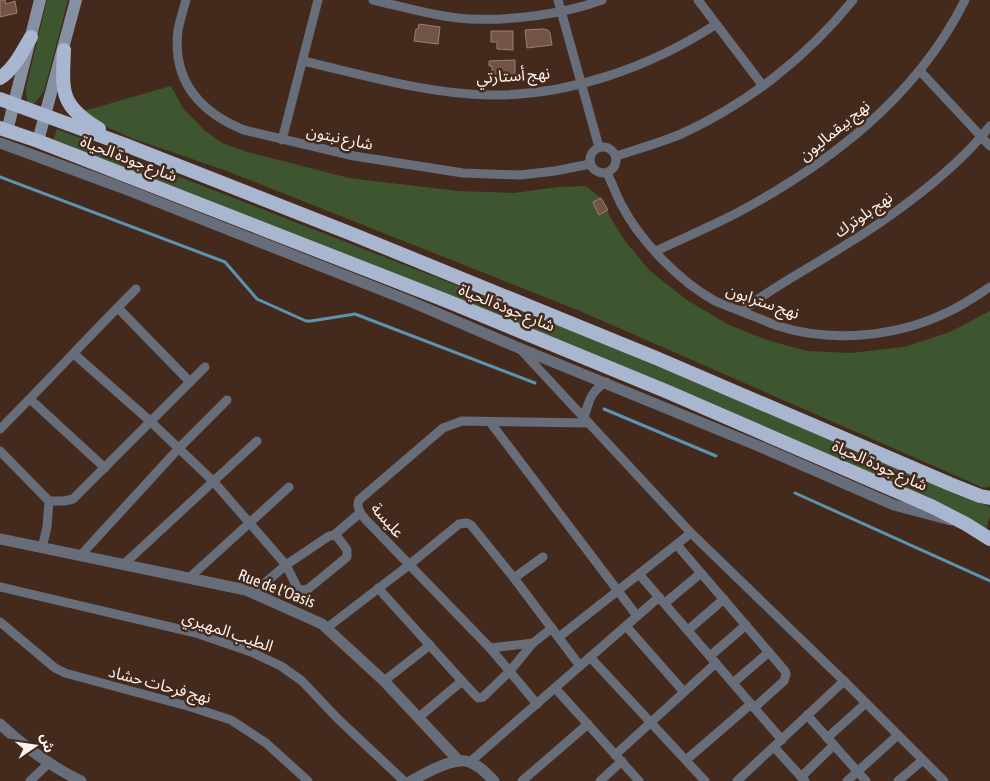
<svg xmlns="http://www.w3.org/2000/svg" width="990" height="781" font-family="'Asap Condensed','Noto Sans Arabic',sans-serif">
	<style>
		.green { fill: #3e5630 }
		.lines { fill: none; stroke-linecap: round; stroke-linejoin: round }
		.stream { stroke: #5b94b0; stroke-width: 3 }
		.building { fill: #715446; stroke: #9e7f70 }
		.minor { stroke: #676e7a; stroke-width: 9 }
		.tertiary { stroke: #676e7a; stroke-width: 11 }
		.secondary { stroke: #8690a3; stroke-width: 12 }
		.trunk { stroke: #a8b6d0; stroke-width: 14 }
		.labels { text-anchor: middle; stroke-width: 5; stroke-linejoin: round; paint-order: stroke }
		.street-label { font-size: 16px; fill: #fdf2ed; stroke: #442a1d }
	</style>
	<rect width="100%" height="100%" fill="#442a1d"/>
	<g class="green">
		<polygon points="47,0 68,0 44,91 33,105 27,101 26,88"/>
		<polygon points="171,86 183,108 205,131 224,144 247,152 349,178 458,191 514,193 558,187 586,186 601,198 610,217 625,241 650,271 687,300 729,325 770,341 807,351 851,353 904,347 950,332 990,311 990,486 984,488 580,311 227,171 131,138 94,121 84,111"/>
		<polygon points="57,129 571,330 990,507 990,516 986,530 52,145"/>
	</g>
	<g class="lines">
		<g class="stream">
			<polyline points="0,177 225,262 257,299 306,321 311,321 355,314 535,383"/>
			<polyline points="604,409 716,456"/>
			<polyline points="795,493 990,581"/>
		</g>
	</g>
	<g class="building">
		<polygon points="0,0 5,0 6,4 15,1 17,13 0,17"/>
		<polygon points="419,24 440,27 438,44 414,41 416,29 418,29"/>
		<polygon points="543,29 548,30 550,33 552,45 527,48 525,30"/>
		<polygon points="491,31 513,31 513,50 497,49 497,42 491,42"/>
		<polygon points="515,60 515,78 505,78 505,75 492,75 492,66 489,66 489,61"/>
		<polygon points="601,198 608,210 599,215 593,202"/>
	</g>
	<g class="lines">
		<g class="minor">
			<path d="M186,0C183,10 180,20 178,30C172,81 200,112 244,130L354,156L463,173L520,175L555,171L590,164"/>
			<path d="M373,0C404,7 437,17 470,19C511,21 564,14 602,0"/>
			<polyline points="558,0 599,147"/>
			<polyline points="698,0 763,86"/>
			<path d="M303,61C364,75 427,94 490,95C569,96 650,67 715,25"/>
			<polyline points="920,71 990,146"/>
			<polyline points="282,140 318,0"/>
			<circle cx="603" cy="160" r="13"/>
			<path d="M616,156C637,149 660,143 681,134C747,104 807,57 853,0"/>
			<path d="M607,173C612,183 616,194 621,204C640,241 679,281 715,301C726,306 739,310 750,315C760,318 769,323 778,326C832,343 897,337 948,312C963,305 976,296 990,287"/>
			<path d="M656,251C682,239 709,227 735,214C829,164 917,97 965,0"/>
			<polyline points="118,308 190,382"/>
			<path d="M742,311C772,287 806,270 839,249C889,219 954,172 990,126"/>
			<polyline points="521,350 691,533 844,681 944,781"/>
			<polyline points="74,354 150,421 213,481 286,565 298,589 302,590 308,589 347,557 347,550 336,535 329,536 286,565 253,593"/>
			<polyline points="30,399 105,468"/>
			<path d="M584,417C590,400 589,393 606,382"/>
			<polyline points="490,422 637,616"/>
			<path d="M0,429C46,383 90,335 136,289"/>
			<polyline points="0,451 49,501 64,501 73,499 205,367"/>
			<polyline points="334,535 360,513"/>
			<polyline points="677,545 785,671 786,674 784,681 754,708"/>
			<polyline points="42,548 47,527 49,501"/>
			<polyline points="80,556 179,448 227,400"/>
			<polyline points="123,565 257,441"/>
			<polyline points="639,574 782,740"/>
			<polyline points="189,578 289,487"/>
			<polyline points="514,578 543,557"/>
			<polyline points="0,587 196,633 251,652 281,666 302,681 338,719 404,781"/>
			<polyline points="378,588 462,681 478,698 483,697 509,672 533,643 552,628"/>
			<polyline points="665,603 701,573"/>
			<polyline points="0,622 55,668 65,673 191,707 231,720 266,743 308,781"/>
			<polyline points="626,626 684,692"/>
			<polyline points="328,627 409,565 459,524 467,523 471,525 514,578 580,666"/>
			<polyline points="688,630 724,599"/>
			<polyline points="559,637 691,533"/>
			<polyline points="490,648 533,643"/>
			<polyline points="710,656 746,625"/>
			<polyline points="590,657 705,781"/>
			<polyline points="384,681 430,645"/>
			<polyline points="733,683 769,652"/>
			<polyline points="555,688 639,781"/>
			<path d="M537,704L490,648L366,520C361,514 356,508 359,500L443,428L462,421L589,423"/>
			<polyline points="807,715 866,781"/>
			<polyline points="419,717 462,681"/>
			<polyline points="827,738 866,703"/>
			<polyline points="774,747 805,781"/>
			<polyline points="615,755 716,663"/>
			<polyline points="686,760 751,704"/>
			<polyline points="470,762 659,597"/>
			<polyline points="801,777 834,745"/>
			<polyline points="30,781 49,763"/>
			<polyline points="522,781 588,724"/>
			<polyline points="600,781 622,761"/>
			<polyline points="737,781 844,681"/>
			<polyline points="847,781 898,735"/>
			<polyline points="898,781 923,760"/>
		</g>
		<g class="tertiary">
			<polyline points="0,143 120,187 407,300 519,348 756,445 894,505 951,520"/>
			<polyline points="0,539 246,590 322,624 384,681 459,761"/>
			<path d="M0,724C25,747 51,767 81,781"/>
			<path d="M411,781C424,774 454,756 469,762C479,765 487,774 494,781"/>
		</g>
		<g class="secondary">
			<polyline points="7,131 40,0"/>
			<polyline points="38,141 76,0"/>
		</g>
		<g class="trunk">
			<path d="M64,50C62,93 60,105 99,129"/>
			<path d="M0,78C15,68 22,52 31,37"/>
			<polyline points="0,99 123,144 352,234 656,358 950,484 980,496 990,498"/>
			<polyline points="0,128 38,141 447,301 668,392 933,507 966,524 990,539"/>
		</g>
	</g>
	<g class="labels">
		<g class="street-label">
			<text transform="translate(513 75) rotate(-4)" y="6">نهج أستارتي</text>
			<text transform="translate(834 130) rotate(-39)" y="6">نهج بيقماليون</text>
			<text transform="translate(340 137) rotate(12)" y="6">شارع نبتون</text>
			<text transform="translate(129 158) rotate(21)" y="6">شارع جودة الحياة</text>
			<text transform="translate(863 214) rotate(-35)" y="6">نهج بلوترك</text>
			<text transform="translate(763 301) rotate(19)" y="6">نهج سترابون</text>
			<text transform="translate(507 307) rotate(22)" y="6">شارع جودة الحياة</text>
			<text transform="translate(880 465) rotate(24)" y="6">شارع جودة الحياة</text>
			<text transform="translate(388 520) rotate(48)" y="6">عليسة</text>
			<text transform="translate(277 588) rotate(21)" y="6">Rue de l'Oasis</text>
			<text transform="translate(228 631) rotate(19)" y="6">الطيب المهيري</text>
			<text transform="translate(160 684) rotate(15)" y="6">نهج فرحات حشاد</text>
		</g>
	</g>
	<g transform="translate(35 746) rotate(77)" stroke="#442a1d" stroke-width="4" paint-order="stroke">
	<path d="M0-4L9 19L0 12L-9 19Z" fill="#fdf2ed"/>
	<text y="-8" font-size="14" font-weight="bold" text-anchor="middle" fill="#fdf2ed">ش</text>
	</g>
</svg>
